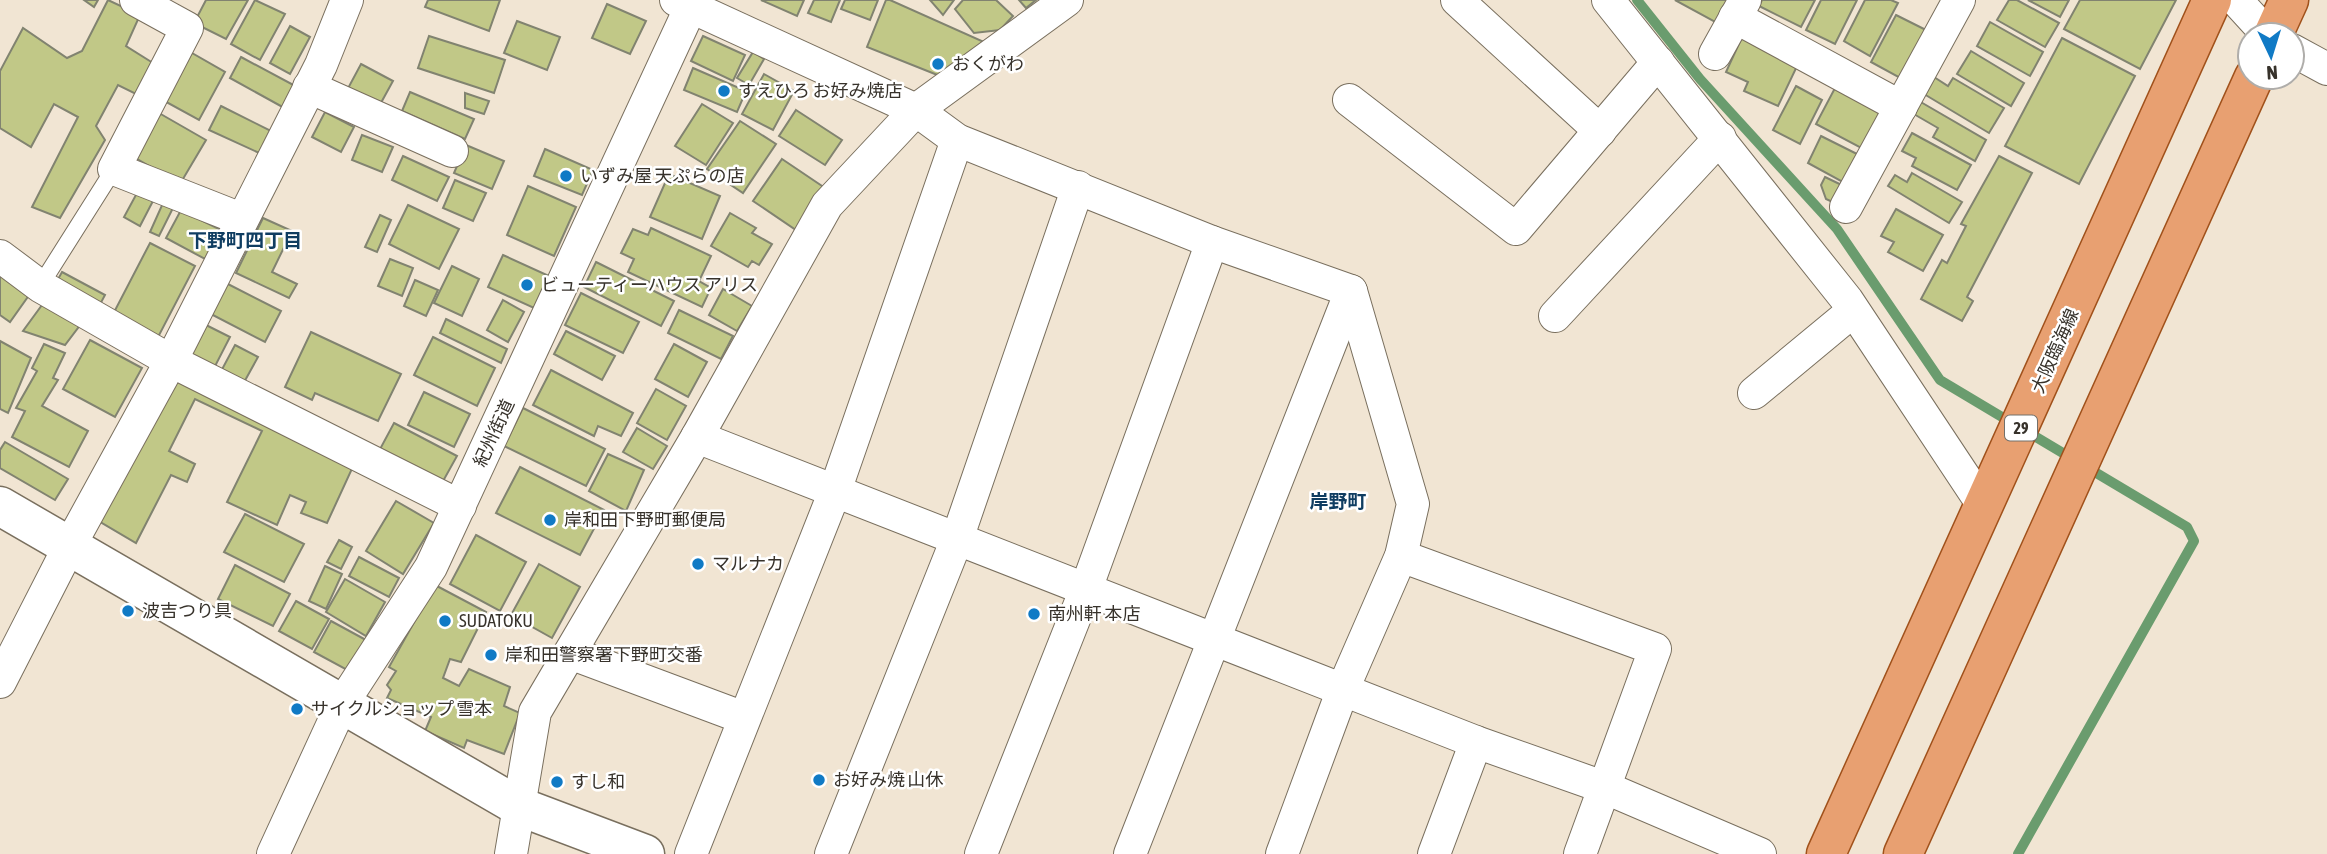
<svg xmlns="http://www.w3.org/2000/svg" width="2327" height="854" font-family="'Asap Condensed','Noto Sans JP',sans-serif">
	<style>
		.lines { fill: none; stroke-linecap: round; stroke-linejoin: round }
		.stream { stroke: #6a9c6e; stroke-width: 10 }
		.building { fill: #c1c887; stroke: #818370; stroke-width: 2 }
		.service-casing { stroke: #796f5e; stroke-width: 18 }
		.minor-casing { stroke: #796f5e; stroke-width: 34 }
		.tertiary-casing { stroke: #796f5e; stroke-width: 41 }
		.primary-casing { stroke: #a0511b; stroke-width: 41 }
		.service { stroke: #fff; stroke-width: 16 }
		.minor { stroke: #fff; stroke-width: 32 }
		.tertiary { stroke: #fff; stroke-width: 38 }
		.primary { stroke: #e8a071; stroke-width: 38 }
		.poi-dot { fill: #107ac5; stroke: #fff; stroke-width: 2.5 }
		.labels { text-anchor: middle; stroke-width: 5; stroke-linejoin: round; paint-order: stroke }
		.shield { fill: #fff; stroke: #73706b; stroke-width: 2 }
		.shield-label { font-size: 16px; font-weight: bold; fill: #37322b }
		.poi-label { font-size: 18px; fill: #37322b; stroke: #fff; text-anchor: start }
		.street-label { font-size: 18px; fill: #37322b; stroke: #fff }
		.neighbourhood-label { font-size: 19px; font-weight: bold; fill: #0f3d61; stroke: #fff }
	</style>
	<rect width="100%" height="100%" fill="#f1e5d3"/>
	<g class="lines">
		<g class="stream">
			<polyline points="1637,0 1700,79 1837,229 1940,380 2012,423"/>
			<polyline points="2018,854 2194,541 2187,527 2026,431"/>
		</g>
	</g>
	<g class="building">
		<polygon points="84,0 98,0 94,7"/>
		<polygon points="108,0 140,15 126,46 153,63 136,94 118,85 96,126 105,140 60,218 32,207 78,117 54,104 31,147 0,128 0,71 23,28 67,58 82,51"/>
		<polygon points="206,0 248,0 226,39 194,23"/>
		<polygon points="255,0 285,14 260,60 231,44"/>
		<polygon points="428,0 500,0 489,31 425,7"/>
		<polygon points="761,0 804,0 797,16"/>
		<polygon points="814,0 840,0 831,22 808,13"/>
		<polygon points="845,0 878,0 870,20 841,9"/>
		<polygon points="886,0 890,0 984,42 945,78 867,47"/>
		<polygon points="930,0 954,0 943,15"/>
		<polygon points="963,0 996,0 1013,16 1000,30 974,33 955,9"/>
		<polygon points="1019,0 1036,0 1026,8"/>
		<polygon points="1675,0 1729,0 1717,23"/>
		<polygon points="1762,0 1815,0 1801,27 1759,6"/>
		<polygon points="1821,0 1857,0 1835,44 1806,30"/>
		<polygon points="1865,0 1891,0 1898,3 1870,56 1844,41"/>
		<polygon points="2009,0 2017,0 2059,23 2045,47 1997,20"/>
		<polygon points="2028,0 2069,0 2060,17"/>
		<polygon points="2080,0 2176,0 2140,69 2064,29"/>
		<polygon points="607,4 646,21 630,54 592,38"/>
		<polygon points="1896,15 1928,31 1902,79 1871,62"/>
		<polygon points="517,21 560,37 547,70 504,53"/>
		<polygon points="1990,22 2043,52 2030,76 1977,46"/>
		<polygon points="290,26 310,37 290,74 270,63"/>
		<polygon points="1743,35 1799,62 1778,106 1744,91 1748,82 1726,72"/>
		<polygon points="429,36 505,60 494,93 418,68"/>
		<polygon points="703,36 745,55 733,81 691,61"/>
		<polygon points="2062,38 2135,76 2079,184 2005,146"/>
		<polygon points="185,49 225,72 199,120 159,98"/>
		<polygon points="1971,51 2024,83 2011,106 1957,74"/>
		<polygon points="753,52 764,59 749,85 737,78"/>
		<polygon points="241,57 299,88 288,110 230,78"/>
		<polygon points="361,64 393,81 377,110 346,92"/>
		<polygon points="693,68 746,91 737,112 684,90"/>
		<polygon points="764,74 794,91 773,130 742,114"/>
		<polygon points="1934,77 1948,86 1953,78 2004,108 1989,133 1924,94"/>
		<polygon points="1796,86 1822,100 1800,144 1773,130"/>
		<polygon points="1835,88 1884,114 1865,150 1816,124"/>
		<polygon points="410,92 474,119 465,139 402,111"/>
		<polygon points="465,93 489,101 484,114 465,108"/>
		<polygon points="1919,101 1986,140 1975,161 1933,137 1938,128 1912,113"/>
		<polygon points="702,104 733,123 706,165 675,146"/>
		<polygon points="221,106 279,135 268,157 209,130"/>
		<polygon points="152,109 206,140 180,184 127,153"/>
		<polygon points="796,110 842,140 825,165 779,136"/>
		<polygon points="325,112 354,127 341,152 312,137"/>
		<polygon points="740,121 776,144 743,193 707,169"/>
		<polygon points="1912,133 1971,165 1957,190 1912,166 1916,158 1902,151"/>
		<polygon points="362,135 393,147 382,172 352,160"/>
		<polygon points="1821,136 1865,158 1850,186 1808,163"/>
		<polygon points="466,145 504,161 492,189 454,173"/>
		<polygon points="545,149 593,170 582,195 534,176"/>
		<polygon points="403,156 449,177 437,201 392,180"/>
		<polygon points="1999,156 2032,173 1967,297 1973,301 1962,321 1921,299 1942,260 1947,263 1966,226 1961,224"/>
		<polygon points="782,159 825,188 796,230 753,201"/>
		<polygon points="1912,173 1962,202 1949,223 1888,186 1895,175 1907,182"/>
		<polygon points="669,174 720,196 702,239 650,217"/>
		<polygon points="1825,177 1850,189 1841,206 1826,199 1821,185"/>
		<polygon points="455,180 486,193 473,221 443,208"/>
		<polygon points="528,186 576,207 554,256 507,235"/>
		<polygon points="137,193 153,201 140,226 124,217"/>
		<polygon points="163,203 173,208 159,236 150,232"/>
		<polygon points="408,205 459,229 439,269 389,244"/>
		<polygon points="1896,209 1943,235 1923,271 1888,252 1894,242 1881,236"/>
		<polygon points="181,210 221,230 205,259 166,238"/>
		<polygon points="730,213 756,228 752,233 772,244 759,265 752,261 748,267 711,246"/>
		<polygon points="380,215 391,220 377,252 365,247"/>
		<polygon points="263,218 292,231 272,272 297,284 289,298 236,273"/>
		<polygon points="651,228 711,256 699,281 711,288 702,307 628,272 634,259 621,253 633,229 648,235"/>
		<polygon points="150,243 195,266 156,341 111,318"/>
		<polygon points="503,255 549,276 534,308 488,287"/>
		<polygon points="390,259 413,268 402,296 378,286"/>
		<polygon points="596,262 674,301 661,326 584,287"/>
		<polygon points="452,266 479,279 462,316 434,303"/>
		<polygon points="0,269 32,291 10,322 0,315"/>
		<polygon points="62,272 105,295 96,312 52,290"/>
		<polygon points="415,280 438,290 426,316 404,306"/>
		<polygon points="222,281 281,311 265,342 207,312"/>
		<polygon points="723,289 752,306 737,331 709,315"/>
		<polygon points="581,293 639,322 623,353 565,325"/>
		<polygon points="50,294 87,316 65,345 23,331"/>
		<polygon points="503,300 524,312 508,342 487,330"/>
		<polygon points="679,310 733,336 721,359 668,333"/>
		<polygon points="446,319 507,349 501,363 440,333"/>
		<polygon points="200,322 230,337 211,374 182,360"/>
		<polygon points="566,331 615,356 602,380 554,354"/>
		<polygon points="311,332 401,374 378,421 315,393 312,400 285,387"/>
		<polygon points="433,337 495,368 477,406 414,375"/>
		<polygon points="90,340 142,368 115,417 63,389"/>
		<polygon points="0,341 31,358 8,413 0,409"/>
		<polygon points="44,344 65,353 53,378 58,380 42,406 88,431 69,467 12,437 25,411 16,408 37,371 32,368"/>
		<polygon points="674,344 707,362 688,397 655,379"/>
		<polygon points="235,345 258,357 242,386 219,375"/>
		<polygon points="173,369 356,460 327,523 301,513 306,502 290,495 277,525 227,502 262,431 195,399 169,451 195,464 187,482 171,475 136,543 97,520"/>
		<polygon points="551,370 633,413 621,436 598,426 594,436 533,405"/>
		<polygon points="656,389 686,406 667,440 637,423"/>
		<polygon points="424,392 470,414 454,447 408,425"/>
		<polygon points="523,408 605,449 586,486 504,446"/>
		<polygon points="394,423 457,456 442,483 379,451"/>
		<polygon points="637,428 667,446 653,469 623,452"/>
		<polygon points="5,442 68,479 55,500 0,468 0,450"/>
		<polygon points="608,454 644,470 626,511 589,491"/>
		<polygon points="520,467 604,510 580,555 496,513"/>
		<polygon points="396,501 434,523 403,574 366,551"/>
		<polygon points="245,514 304,544 284,582 224,552"/>
		<polygon points="476,535 526,562 500,611 450,584"/>
		<polygon points="339,540 352,547 341,569 327,562"/>
		<polygon points="359,557 399,578 389,597 349,576"/>
		<polygon points="539,564 580,587 552,638 511,615"/>
		<polygon points="235,565 290,594 273,626 218,599"/>
		<polygon points="325,566 342,574 326,609 309,601"/>
		<polygon points="345,579 385,602 366,636 326,612"/>
		<polygon points="435,585 486,612 461,662 450,659 443,678 459,686 469,669 510,687 504,706 520,713 504,754 467,740 464,748 425,731 431,717 387,698 391,690 387,685 396,671 389,667"/>
		<polygon points="296,601 329,619 312,649 279,631"/>
		<polygon points="331,621 366,640 349,671 314,652"/>
	</g>
	<g class="lines">
		<defs>
			<polyline id="service" points="40,286 114,169"/>
			<g id="minor">
				<polyline points="136,0 187,28 114,169 241,219"/>
				<polyline points="676,0 916,110 957,140 1212,242 1351,291 1413,504 1401,556 1343,689 1282,854"/>
				<polyline points="1457,0 1600,131"/>
				<polyline points="1608,0 1847,300 1985,508"/>
				<polyline points="2236,0 2268,35"/>
				<polyline points="1735,17 1901,107"/>
				<polyline points="2292,50 2327,69"/>
				<polyline points="1715,54 1745,0"/>
				<polyline points="309,87 452,151"/>
				<polyline points="1349,100 1516,229 1658,62"/>
				<polyline points="1846,207 1959,0"/>
				<polyline points="0,256 40,286 171,361 460,506"/>
				<polyline points="1555,316 1720,138"/>
				<polyline points="1754,393 1853,311"/>
				<polyline points="697,437 1476,742 1606,788 1760,854"/>
				<polyline points="1401,556 1655,649 1580,854"/>
				<polyline points="570,653 744,718"/>
				<polyline points="0,682 69,547 171,361 321,65 347,0"/>
				<polyline points="273,854 342,704 431,567 694,0"/>
				<polyline points="511,854 535,712 697,437 827,205 916,110 1067,0"/>
				<polyline points="691,854 835,491 957,140"/>
				<polyline points="831,854 957,539 1078,187"/>
				<polyline points="981,854 1086,589 1212,242"/>
				<polyline points="1130,854 1351,291"/>
				<polyline points="1434,854 1476,742"/>
			</g>
			<polyline id="tertiary" points="0,506 518,806 645,854"/>
			<g id="primary">
				<polyline points="2273,35 2289,0"/>
				<polyline points="1826,854 2212,0"/>
				<polyline points="1903,854 2254,77"/>
			</g>
		</defs>
		<use href="#service" class="service-casing"/>
		<use href="#minor" class="minor-casing"/>
		<use href="#tertiary" class="tertiary-casing"/>
		<use href="#primary" class="primary-casing"/>
		<use href="#service" class="service"/>
		<use href="#minor" class="minor"/>
		<use href="#tertiary" class="tertiary"/>
		<use href="#primary" class="primary"/>
	</g>
	<g class="poi-dot">
		<circle cx="938" cy="64" r="7"/>
		<circle cx="724" cy="91" r="7"/>
		<circle cx="566" cy="176" r="7"/>
		<circle cx="527" cy="285" r="7"/>
		<circle cx="550" cy="520" r="7"/>
		<circle cx="698" cy="564" r="7"/>
		<circle cx="128" cy="611" r="7"/>
		<circle cx="1034" cy="614" r="7"/>
		<circle cx="445" cy="621" r="7"/>
		<circle cx="491" cy="655" r="7"/>
		<circle cx="297" cy="709" r="7"/>
		<circle cx="819" cy="780" r="7"/>
		<circle cx="557" cy="782" r="7"/>
	</g>
	<g class="labels">
		<rect class="shield" x="2005" y="415.5" width="32" height="25" rx="5"/>
		<g class="shield-label">
			<text x="2021" y="434">29</text>
		</g>
		<g class="poi-label">
			<text x="952" y="70">おくがわ</text>
			<text x="738" y="97">すえひろ お好み焼店</text>
			<text x="580" y="182">いずみ屋 天ぷらの店</text>
			<text x="541" y="291">ビューティーハウス アリス</text>
			<text x="564" y="526">岸和田下野町郵便局</text>
			<text x="712" y="570">マルナカ</text>
			<text x="142" y="617">波吉つり具</text>
			<text x="1048" y="620">南州軒 本店</text>
			<text x="459" y="627">SUDATOKU</text>
			<text x="505" y="661">岸和田警察署下野町交番</text>
			<text x="311" y="715">サイクルショップ 雪本</text>
			<text x="833" y="786">お好み焼 山休</text>
			<text x="571" y="788">すし和</text>
		</g>
		<g class="street-label">
			<text transform="translate(2055 351) rotate(-66)" y="6">大阪臨海線</text>
			<text transform="translate(494 433) rotate(-65)" y="6">紀州街道</text>
		</g>
		<g class="neighbourhood-label">
			<text x="245" y="247">下野町四丁目</text>
			<text x="1338" y="508">岸野町</text>
		</g>
	</g>
	<g transform="translate(2271 56) rotate(176)"><circle r="33" fill="#ffffff" stroke="#afadaa" stroke-width="2"/>
	<path d="M0-5L12 26L0 18L-12 26Z" fill="#107ac5"/>
	<text y="-10" font-size="19" font-weight="bold" text-anchor="middle" fill="#37322b">N</text>
	</g>
</svg>
